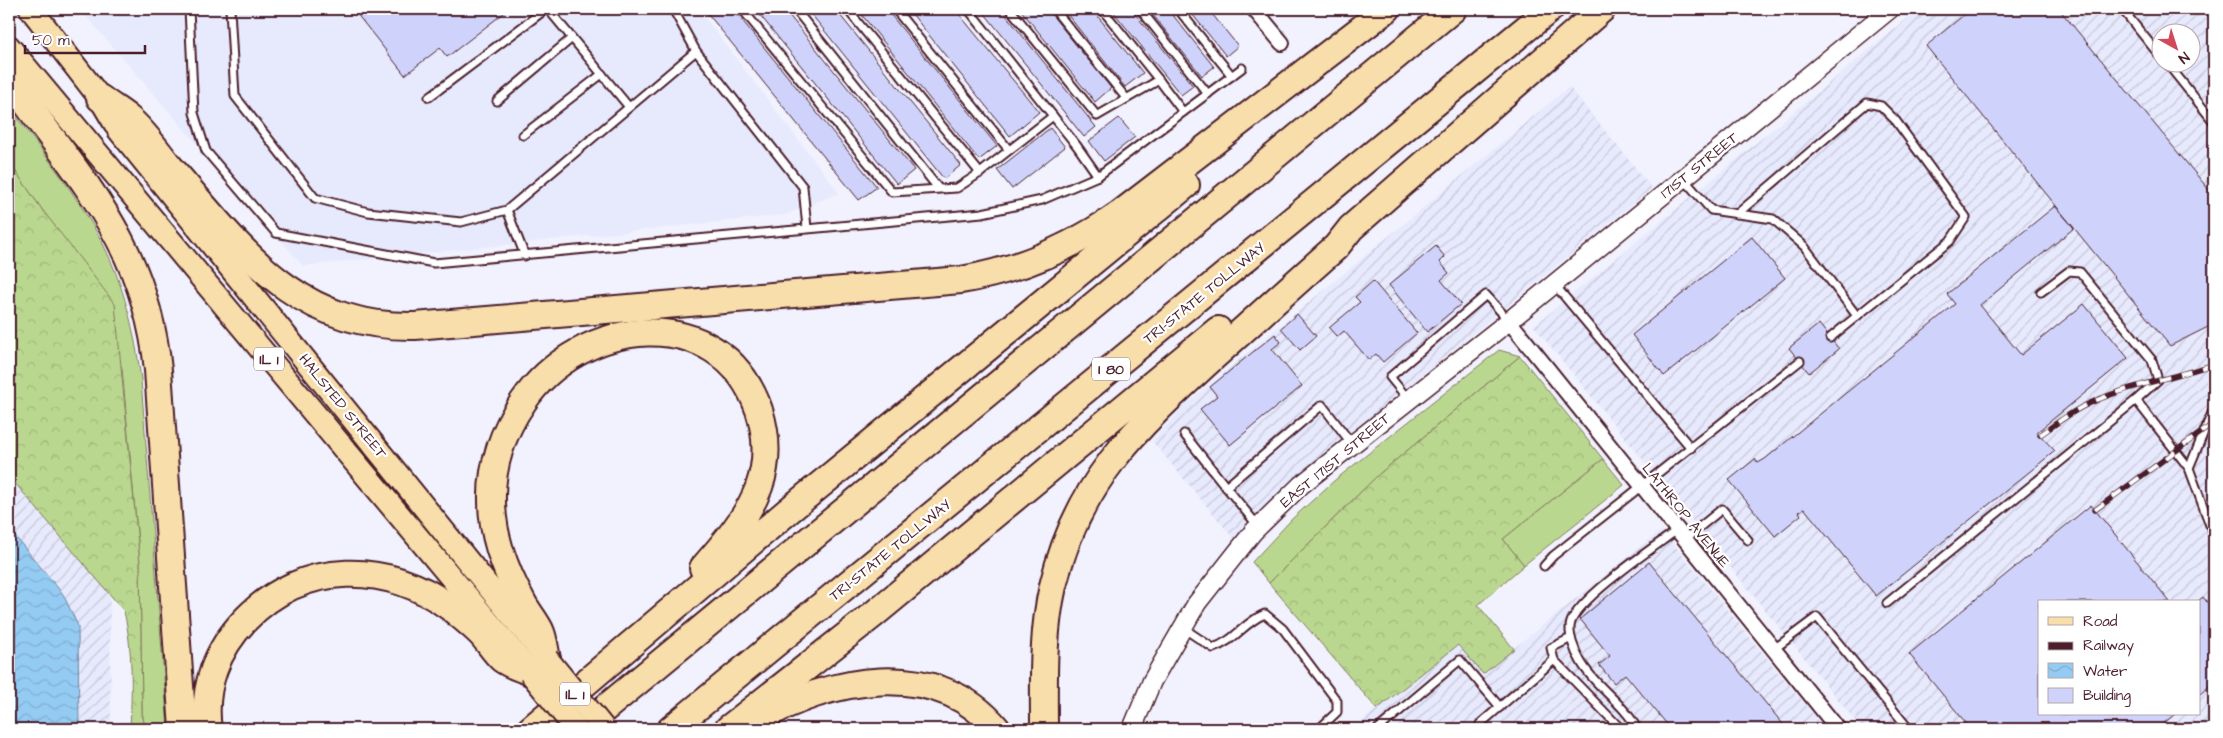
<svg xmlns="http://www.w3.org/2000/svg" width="2223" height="738" font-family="'Architects Daughter',sans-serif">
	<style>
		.built { fill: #e7e9fd }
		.industrial { fill: url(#industrial-furrows); fill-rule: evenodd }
		.grass { fill: #bad78f; stroke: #827b5d }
		.forest { fill: url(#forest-crowns); stroke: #827b5d }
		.water { fill: url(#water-waves); stroke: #7686a3 }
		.building { fill: #cfd3fb; stroke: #4a1f2b }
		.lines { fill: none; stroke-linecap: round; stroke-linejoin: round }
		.service-casing { stroke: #4a1f2b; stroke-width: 11 }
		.minor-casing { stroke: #4a1f2b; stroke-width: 18 }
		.tertiary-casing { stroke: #4a1f2b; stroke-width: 21 }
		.primary-casing { stroke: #4a1f2b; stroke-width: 26 }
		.motorway-casing { stroke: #4a1f2b; stroke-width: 30 }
		.service { stroke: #fff; stroke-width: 7 }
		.minor { stroke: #fff; stroke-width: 14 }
		.tertiary { stroke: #fff; stroke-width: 18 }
		.primary { stroke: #f8deab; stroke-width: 22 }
		.motorway { stroke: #f8deab; stroke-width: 26 }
		.rail-casing { stroke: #4a1f2b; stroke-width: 5.5 }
		.rail { stroke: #fff; stroke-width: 4; stroke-dasharray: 11; stroke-linecap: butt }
		.primary-bridge-casing { stroke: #4a1f2b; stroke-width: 26; stroke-linecap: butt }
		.primary-bridge { stroke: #f8deab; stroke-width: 22 }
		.labels { text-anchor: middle; stroke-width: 4.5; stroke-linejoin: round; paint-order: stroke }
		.shield { fill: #fff; stroke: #80626b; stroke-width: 1 }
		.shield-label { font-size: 14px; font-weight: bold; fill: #4a1f2b }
		.street-label { font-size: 15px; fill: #4a1f2b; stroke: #fff }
	</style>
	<defs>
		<pattern id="industrial-furrows" width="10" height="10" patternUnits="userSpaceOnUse" patternTransform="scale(1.25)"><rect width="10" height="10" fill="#e7e9fd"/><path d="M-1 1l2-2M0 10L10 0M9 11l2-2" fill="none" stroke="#c8c7d9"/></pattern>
		<pattern id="forest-crowns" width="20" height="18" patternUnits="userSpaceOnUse" patternTransform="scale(1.25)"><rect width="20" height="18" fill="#bad78f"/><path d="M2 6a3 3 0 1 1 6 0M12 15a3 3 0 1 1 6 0" fill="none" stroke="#a1b87c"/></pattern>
		<pattern id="water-waves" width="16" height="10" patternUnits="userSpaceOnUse" patternTransform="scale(1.25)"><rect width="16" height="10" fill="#94cbf3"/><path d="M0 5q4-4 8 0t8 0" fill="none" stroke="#81aed0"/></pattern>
	</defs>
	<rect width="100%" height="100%" fill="#f1f2fe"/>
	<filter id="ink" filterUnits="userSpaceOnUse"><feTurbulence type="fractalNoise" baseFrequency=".02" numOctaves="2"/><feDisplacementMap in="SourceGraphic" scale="10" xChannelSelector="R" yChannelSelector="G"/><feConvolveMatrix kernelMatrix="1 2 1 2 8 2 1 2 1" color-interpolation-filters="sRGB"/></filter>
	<g filter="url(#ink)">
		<polygon class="built" points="80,9 698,9 839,193 785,215 303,266"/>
		<g class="industrial">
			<path d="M1919,9H2214V729H1862L1534,326ZM2160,32H2190V62H2160ZM2039,602H2199V714H2039Z"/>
			<polygon points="1569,87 1652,188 1280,490 1235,540 1152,441 1185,405"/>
			<polygon points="9,316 108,438 111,729 9,729"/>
			<polygon points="1662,530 1825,729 1352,729 1458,644 1483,673"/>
		</g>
		<g class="grass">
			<path d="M9,107C41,150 77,194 102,242C124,285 135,332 141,380L168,729H145L142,712L140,564L122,368L41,208L9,162Z"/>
			<polygon points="1499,350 1520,356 1378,475 1269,583 1252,562 1292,519 1335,480"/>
			<polygon points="1603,459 1624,485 1524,565 1503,539"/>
		</g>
		<g class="forest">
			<path d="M9,162L41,208L115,304L140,564L142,712L145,729H130C132,689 133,650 124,611L9,476Z"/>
			<polygon points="1520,356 1603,459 1503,539 1524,565 1478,605 1514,649 1483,674 1458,645 1377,709 1269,583 1378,475"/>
		</g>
		<polygon class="water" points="9,529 63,594 78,626 79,729 9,729"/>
		<g class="building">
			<polygon points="353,9 509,9 447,57 440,48 405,75"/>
			<polygon points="704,9 733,9 877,187 859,200"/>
			<polygon points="755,9 784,9 914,170 897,184"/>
			<polygon points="807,9 835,9 961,165 944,179"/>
			<polygon points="857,9 886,9 997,146 979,160"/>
			<polygon points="908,9 955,9 1039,112 1010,136"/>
			<polygon points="981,9 1001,9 1096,127 1084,137"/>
			<polygon points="1020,9 1047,9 1111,88 1095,102"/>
			<polygon points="1063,9 1092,9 1143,73 1125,87"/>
			<polygon points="1111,9 1131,9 1193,86 1181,95"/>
			<polygon points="1148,9 1168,9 1214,67 1202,76"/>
			<polygon points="1188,9 1208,9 1238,46 1226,56"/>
			<polygon points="1971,9 2059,9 2214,196 2214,324 2170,346 1926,46"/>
			<polygon points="1119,118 1135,137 1104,161 1089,141"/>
			<polygon points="1050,128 1065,147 1012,189 997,170"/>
			<polygon points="2055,206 2074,228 1980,305 2021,355 2084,304 2128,358 2037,432 2055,451 1876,596 1804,508 1799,512 1801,515 1775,536 1729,480 1755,459 1758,463 1765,459 1955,304 1947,294"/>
			<polygon points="1752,237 1785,278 1664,376 1632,335"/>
			<polygon points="1436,246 1445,257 1440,262 1449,273 1441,280 1461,304 1427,332 1389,285"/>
			<polygon points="1373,281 1417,333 1383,362 1376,354 1369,360 1344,331 1337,337 1329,328 1360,302 1355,297"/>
			<polygon points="1297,314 1316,336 1300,350 1281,328"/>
			<polygon points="1819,324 1839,349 1809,373 1789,348"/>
			<polygon points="1275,334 1281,342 1272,349 1302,386 1230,445 1200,409 1217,396 1210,387"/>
			<polygon points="2091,505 2170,602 2039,602 2039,714 2175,714 2157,729 1971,729 1909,654"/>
			<polygon points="1649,562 1787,729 1671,729 1625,674 1614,683 1599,665 1610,656 1580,619"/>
			<polygon points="2203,597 2214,611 2214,682 2199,695 2199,602 2197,602"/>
		</g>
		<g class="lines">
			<defs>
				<g id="service">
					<polyline points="189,9 194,113 206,151 276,233 434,263 982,213 1042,200 1098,176 1242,68"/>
					<polyline points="230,9 235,96 315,198 368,212 461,222 507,210 696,51"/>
					<polyline points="548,9 629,107"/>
					<polyline points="673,9 696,51 803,187 807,228"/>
					<polyline points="742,9 892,192 957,188 980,173 1053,116"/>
					<polyline points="795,9 938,188"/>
					<polyline points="847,9 980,173"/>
					<polyline points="895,9 1009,150"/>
					<polyline points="968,9 1077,146 1098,176"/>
					<polyline points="1010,9 1097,116 1159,80 1183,112"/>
					<polyline points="1054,9 1126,98"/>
					<polyline points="1102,9 1159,80"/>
					<polyline points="1140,9 1208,94"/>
					<polyline points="1178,9 1232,76"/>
					<polyline points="2122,9 2160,56"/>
					<polyline points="2166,62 2214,122"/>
					<polyline points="429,97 546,9"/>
					<polyline points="497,101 572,38"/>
					<polyline points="523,135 602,74"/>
					<polyline points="1683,178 1711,210 1773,219 1804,246 1857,316 1830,338"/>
					<polyline points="507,210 525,256"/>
					<polyline points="1737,214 1867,103 1881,106 1896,121 1966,217 1950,241 1857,316"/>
					<polyline points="1554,284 1691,448"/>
					<polyline points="2041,292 2069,271 2080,272 2152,360 2158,380 2136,400"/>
					<polyline points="1408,399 1390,377 1486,295 1509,321"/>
					<polyline points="2214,408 2189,468 2214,536"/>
					<polyline points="1184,434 1226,487"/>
					<polyline points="1258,526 1226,487 1322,405 1352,444"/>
					<polyline points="1685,539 1722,509 1748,540"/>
					<polyline points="1544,566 1553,556 1800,361"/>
					<polyline points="1887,603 2136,400 2189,468"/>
					<path d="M1183,628L1213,648C1235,641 1244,622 1265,614L1283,629L1337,701V712L1319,729"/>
					<polyline points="1774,649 1817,617 1909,729"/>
					<polyline points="1554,660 1551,648 1571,638"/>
					<polyline points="1378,729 1460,660 1500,707"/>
					<polyline points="1484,729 1480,724 1554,660 1621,729"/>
					<path d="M1637,729C1625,704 1595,687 1581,662C1575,652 1567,633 1571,622C1580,597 1653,548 1677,530"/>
				</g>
				<g id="minor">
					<polyline points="1254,9 1282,43"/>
					<polyline points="1509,321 1838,729"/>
				</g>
				<polyline id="tertiary" points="1132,729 1152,681 1197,603 1253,532 1301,485 1509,321 1890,9"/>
				<g id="primary">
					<polyline points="31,9 100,98 119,130 547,659"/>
					<polyline points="9,47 530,672"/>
				</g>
				<g id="motorway">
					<path d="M9,79C79,179 145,241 158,370L183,729"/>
					<path d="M100,98C109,105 119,111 128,118C144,131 157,151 170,167C242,249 294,328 415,326L961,280C1020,270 1071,248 1120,214L1387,9"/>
					<path d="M547,659C545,650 544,638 540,630C535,620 527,611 522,601C505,570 492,536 492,501C491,466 503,431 523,402C579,318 720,298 759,410C767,435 768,462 759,487C748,517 724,544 703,568"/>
					<path d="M756,721C827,678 937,656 997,729"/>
					<path d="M208,729C202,687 217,649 246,619C303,560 388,561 451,608C461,616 471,624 480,633C488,641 494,652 502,659C510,665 521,668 530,672"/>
					<polyline points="531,729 787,512 1186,185"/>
					<polyline points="580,729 1453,9"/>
					<polyline points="671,729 1550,9"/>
					<polyline points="728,729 874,614 1218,330"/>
					<path d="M1044,729C1044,681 1042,633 1053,586C1077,483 1134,430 1209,361C1251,323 1293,285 1336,247L1351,228L1602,9"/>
				</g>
			</defs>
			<use href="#service" class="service-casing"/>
			<use href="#minor" class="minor-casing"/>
			<use href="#tertiary" class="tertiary-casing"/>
			<use href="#primary" class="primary-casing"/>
			<use href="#motorway" class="motorway-casing"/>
			<use href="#service" class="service"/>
			<use href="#minor" class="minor"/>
			<use href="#tertiary" class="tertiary"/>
			<use href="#primary" class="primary"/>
			<use href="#motorway" class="motorway"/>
			<defs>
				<g id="rail">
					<path d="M2040,435C2053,426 2067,415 2082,407C2124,386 2170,379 2214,364"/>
					<polyline points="2095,510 2214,423"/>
				</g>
			</defs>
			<use href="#rail" class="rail-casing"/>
			<use href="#rail" class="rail"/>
			<defs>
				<g id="primary-bridge">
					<polyline points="547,659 604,729"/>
					<polyline points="530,672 576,729"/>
				</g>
			</defs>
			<use href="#primary-bridge" class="primary-bridge-casing"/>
			<use href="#primary-bridge" class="primary-bridge"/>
		</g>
	</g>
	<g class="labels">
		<g class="shield">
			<rect x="254" y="347.5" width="30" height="23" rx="4"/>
			<rect x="1092" y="357.5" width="38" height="23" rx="4"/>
			<rect x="560" y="682.5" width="30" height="23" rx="4"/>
		</g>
		<g class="shield-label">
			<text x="269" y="364">IL 1</text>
			<text x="1111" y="374">I 80</text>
			<text x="575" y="699">IL 1</text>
		</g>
		<g class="street-label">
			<text transform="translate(1699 165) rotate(-39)" y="5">171ST STREET</text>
			<text transform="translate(1204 293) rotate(-39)" y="5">TRI-STATE TOLLWAY</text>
			<text transform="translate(343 406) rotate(51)" y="5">HALSTED STREET</text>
			<text transform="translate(1335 460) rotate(-40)" y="5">EAST 171ST STREET</text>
			<text transform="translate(1686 515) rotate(51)" y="5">LATHROP AVENUE</text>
			<text transform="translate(890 550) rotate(-39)" y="5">TRI-STATE TOLLWAY</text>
		</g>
	</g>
	<rect width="2223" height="738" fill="none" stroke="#fff" stroke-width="30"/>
	<rect x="15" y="15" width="2193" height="708" fill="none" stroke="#4a1f2b" stroke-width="2" filter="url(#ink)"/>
	<rect x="2038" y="600" width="162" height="115" fill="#ffffff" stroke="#b7a5aa"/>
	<rect x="2048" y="617" width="25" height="8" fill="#f8deab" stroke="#b7a5aa"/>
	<text x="2083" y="626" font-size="15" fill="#4a1f2b">Road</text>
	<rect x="2048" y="642" width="25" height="8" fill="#4a1f2b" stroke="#b7a5aa"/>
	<text x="2083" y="650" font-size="15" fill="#4a1f2b">Railway</text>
	<rect x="2048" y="663" width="25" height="15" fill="url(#water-waves)" stroke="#b7a5aa"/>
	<text x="2083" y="676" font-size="15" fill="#4a1f2b">Water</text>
	<rect x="2048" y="688" width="25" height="15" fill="#cfd3fb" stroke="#b7a5aa"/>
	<text x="2083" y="700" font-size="15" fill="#4a1f2b">Building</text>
	<g transform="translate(2176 48) rotate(141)"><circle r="24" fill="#ffffff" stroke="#b7a5aa"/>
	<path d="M0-4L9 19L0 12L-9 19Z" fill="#d1495b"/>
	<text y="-8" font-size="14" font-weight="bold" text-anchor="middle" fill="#4a1f2b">N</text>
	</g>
	<path d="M25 45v8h120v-8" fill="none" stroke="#4a1f2b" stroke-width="2.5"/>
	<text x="32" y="45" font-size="15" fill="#4a1f2b" stroke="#ffffff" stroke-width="4" paint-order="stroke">50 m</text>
</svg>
